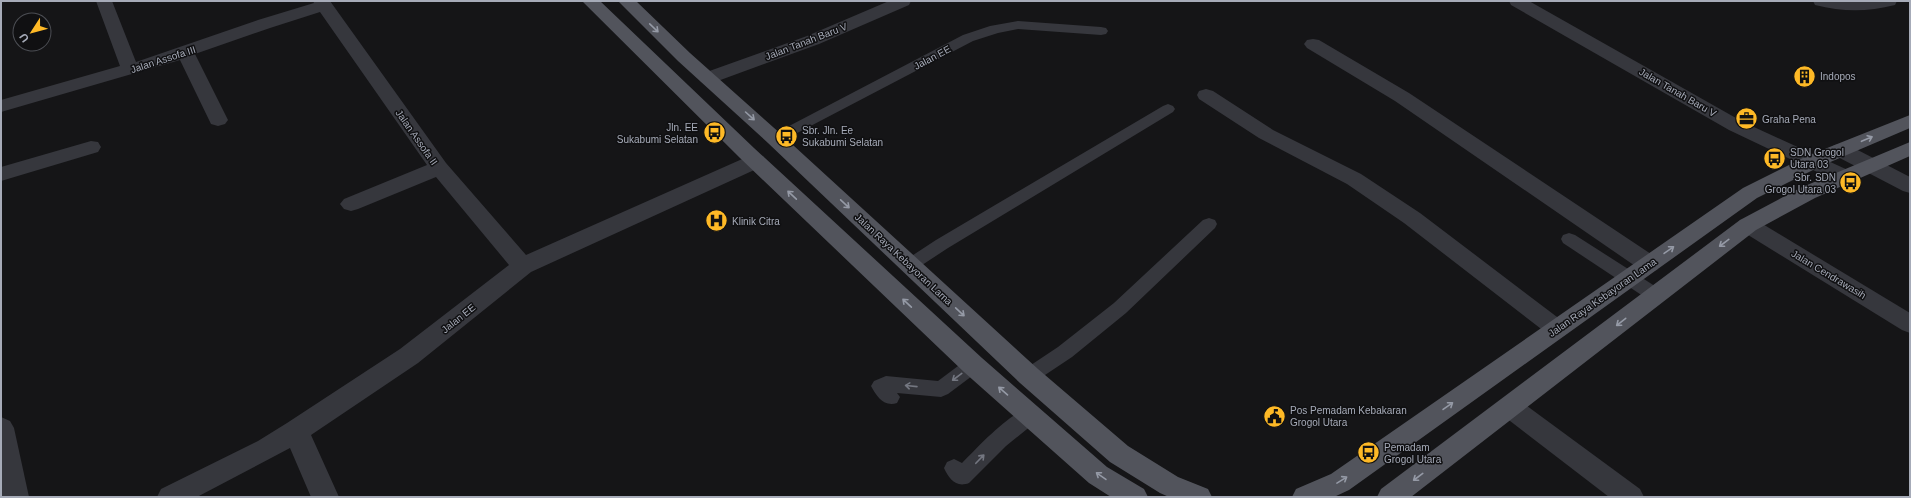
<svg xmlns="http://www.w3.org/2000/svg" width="1911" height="498" font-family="Arial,sans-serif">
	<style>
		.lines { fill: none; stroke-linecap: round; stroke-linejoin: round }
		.lane { fill: #36373d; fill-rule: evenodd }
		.street { fill: #36373d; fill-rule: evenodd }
		.primary { fill: #52545c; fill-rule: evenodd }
		.oneway { stroke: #959aa6 }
		.oneway2 { stroke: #747781 }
		.labels { text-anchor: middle; stroke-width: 3; stroke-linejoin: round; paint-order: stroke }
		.street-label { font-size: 10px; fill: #a6abb8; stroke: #101012 }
		.poi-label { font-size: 10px; fill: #a6abb8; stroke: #101012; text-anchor: start }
	</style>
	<rect width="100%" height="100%" fill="#151517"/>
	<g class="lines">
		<g class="lane">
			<polygon points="1018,21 1101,27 1106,28 1108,31 1106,34 1101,35 1018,29 998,33 973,41 780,142 775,144 770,142 767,139 770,136 963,35 990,26"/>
			<polygon points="1168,104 1173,106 1175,109 1173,112 948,248 916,269 910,271 904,269 901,265 904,261 936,240 1163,106"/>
			<polygon points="1209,218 1215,220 1217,224 1215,228 1126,313 1072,357 1036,381 1029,384 1022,381 1019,376 1022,371 1058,347 1114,303 1203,220"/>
			<polygon points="1569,233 1575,235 1661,290 1664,295 1661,300 1655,302 1649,300 1563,243 1561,239 1563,235"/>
			<path d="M973,358L980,360L982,365L980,370L948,394L941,397L897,393L900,397L897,403C884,407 877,397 871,386L874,381L886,376L938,381L966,360Z"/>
			<path d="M1030,407L1037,409L1040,415L1037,421L1006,446L969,483C956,488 949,479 944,468L947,462L954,459L962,463C979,446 1008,414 1030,407Z"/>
		</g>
		<g class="street">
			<polygon points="96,1 112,1 136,62 258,20 314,3 313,1 330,1 446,163 526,255 749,156 756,154 763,156 766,161 763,166 531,272 418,363 311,435 339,497 311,497 290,448 197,497 157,497 161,489 258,441 287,423 400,349 509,265 436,177 358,209 351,211 344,209 340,204 344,199 427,165 320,12 270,28 195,54 228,120 225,124 218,126 211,124 180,60 1,112 1,100 120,66"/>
			<polygon points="889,1 911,1 909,5 819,44 715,82 708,84 701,82 699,78 701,74 807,36"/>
			<polygon points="1509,1 1529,1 1743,122 1850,171 1853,176 1850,181 1843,183 1836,181 1729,130 1511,5"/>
			<path d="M1813,1H1897L1895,5C1867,12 1843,12 1815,5Z"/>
			<polygon points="1313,39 1319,40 1409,93 1657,258 1660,264 1657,270 1649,272 1641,270 1395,101 1307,48 1304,44 1307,40"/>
			<polygon points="1206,89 1213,91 1273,130 1361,174 1420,213 1565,323 1569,329 1565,335 1557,338 1549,335 1404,223 1347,184 1259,138 1199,99 1197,95 1199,91"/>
			<polygon points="91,141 98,142 101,147 98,152 1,181 1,167"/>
			<polygon points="1841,144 1848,145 1910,177 1910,193 1903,191 1834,155 1831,150 1834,145"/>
			<polygon points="1748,218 1756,220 1910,313 1910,333 1902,330 1740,230 1737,225 1740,220"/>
			<polygon points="1510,397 1519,400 1640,489 1644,497 1609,497 1501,414 1497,407 1501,400"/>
			<polygon points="1,417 10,421 14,428 29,497 1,497"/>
		</g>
		<g class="primary">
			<polygon points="582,1 600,1 754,148 982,358 1107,467 1144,489 1148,497 1111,497 1089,483 964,372 740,158"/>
			<polygon points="618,1 636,1 690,53 782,135 1038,369 1128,446 1178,477 1208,489 1212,497 1169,497 1160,493 1110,462 1020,383 768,143 678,61"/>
			<polygon points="1910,115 1910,128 1821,166 1757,198 1349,490 1334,497 1292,497 1296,489 1331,474 1743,188 1807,156"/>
			<polygon points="1910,142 1910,156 1815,198 1756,230 1411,497 1377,497 1381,489 1740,220 1800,188"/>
		</g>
	</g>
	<defs><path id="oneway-shaft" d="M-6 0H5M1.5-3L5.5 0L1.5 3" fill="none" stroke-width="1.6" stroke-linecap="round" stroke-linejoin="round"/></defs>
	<g class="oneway">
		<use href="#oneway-shaft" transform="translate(654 28) rotate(44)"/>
		<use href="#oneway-shaft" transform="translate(750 116) rotate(42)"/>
		<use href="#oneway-shaft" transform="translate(1867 139) rotate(-23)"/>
		<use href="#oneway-shaft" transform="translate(792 195) rotate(-137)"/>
		<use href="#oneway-shaft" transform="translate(845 204) rotate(43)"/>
		<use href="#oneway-shaft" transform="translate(1724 243) rotate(143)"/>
		<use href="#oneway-shaft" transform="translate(1669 250) rotate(-35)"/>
		<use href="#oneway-shaft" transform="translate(907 303) rotate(-137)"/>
		<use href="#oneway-shaft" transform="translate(960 312) rotate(43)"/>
		<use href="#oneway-shaft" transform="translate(1621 322) rotate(142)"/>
		<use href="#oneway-shaft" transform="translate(1003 391) rotate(-139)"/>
		<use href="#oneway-shaft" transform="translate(1448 406) rotate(-35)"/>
		<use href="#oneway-shaft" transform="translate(1101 476) rotate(-145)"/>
		<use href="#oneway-shaft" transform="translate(1418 477) rotate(143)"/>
		<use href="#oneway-shaft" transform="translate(1342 480) rotate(-32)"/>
	</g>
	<g class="oneway2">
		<use href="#oneway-shaft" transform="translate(957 377) rotate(143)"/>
		<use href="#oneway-shaft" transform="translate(911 386) rotate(-174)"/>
		<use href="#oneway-shaft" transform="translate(980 459) rotate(-46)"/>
	</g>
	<defs>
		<symbol id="building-disc" viewBox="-11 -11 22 22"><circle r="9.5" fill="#feb926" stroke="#101012"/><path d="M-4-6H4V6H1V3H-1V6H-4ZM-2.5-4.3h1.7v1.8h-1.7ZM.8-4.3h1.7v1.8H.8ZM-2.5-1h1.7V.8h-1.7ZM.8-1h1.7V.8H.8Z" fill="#111"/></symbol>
		<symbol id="office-disc" viewBox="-11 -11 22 22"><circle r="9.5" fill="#feb926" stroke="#101012"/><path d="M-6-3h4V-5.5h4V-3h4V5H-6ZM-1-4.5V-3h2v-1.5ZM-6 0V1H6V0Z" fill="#111"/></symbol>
		<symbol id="bus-disc" viewBox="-11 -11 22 22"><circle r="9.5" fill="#feb926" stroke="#101012"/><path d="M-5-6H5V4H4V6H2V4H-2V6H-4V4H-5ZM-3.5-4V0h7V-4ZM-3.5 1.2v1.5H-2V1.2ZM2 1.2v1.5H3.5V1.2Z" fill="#111"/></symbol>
		<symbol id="hospital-disc" viewBox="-11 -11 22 22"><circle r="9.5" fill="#feb926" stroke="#101012"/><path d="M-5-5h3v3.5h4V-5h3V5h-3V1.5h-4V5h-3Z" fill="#111"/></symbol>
		<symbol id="civic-disc" viewBox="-11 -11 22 22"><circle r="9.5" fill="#feb926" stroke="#101012"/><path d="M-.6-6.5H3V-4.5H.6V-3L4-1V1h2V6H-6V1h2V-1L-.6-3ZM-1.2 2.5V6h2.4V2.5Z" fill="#111"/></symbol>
	</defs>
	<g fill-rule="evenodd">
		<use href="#building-disc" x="1792" y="64" width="25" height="25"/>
		<use href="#office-disc" x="1734" y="106" width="25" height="25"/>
		<use href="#bus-disc" x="702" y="120" width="25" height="25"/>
		<use href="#bus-disc" x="774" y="124" width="25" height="25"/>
		<use href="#bus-disc" x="1762" y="146" width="25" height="25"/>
		<use href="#bus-disc" x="1838" y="170" width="25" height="25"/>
		<use href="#hospital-disc" x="704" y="208" width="25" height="25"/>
		<use href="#civic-disc" x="1262" y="404" width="25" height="25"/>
		<use href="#bus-disc" x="1356" y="440" width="25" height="25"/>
	</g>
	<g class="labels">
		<g class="street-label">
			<text transform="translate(806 41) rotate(-21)" y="4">Jalan Tanah Baru V</text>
			<text transform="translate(932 57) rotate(-28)" y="4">Jalan EE</text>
			<text transform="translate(163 59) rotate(-18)" y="4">Jalan Assofa III</text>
			<text transform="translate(1678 92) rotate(30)" y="4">Jalan Tanah Baru V</text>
			<text transform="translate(417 137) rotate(55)" y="4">Jalan Assofa II</text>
			<text transform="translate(904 259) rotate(43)" y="4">Jalan Raya Kebayoran Lama</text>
			<text transform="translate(1829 274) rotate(31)" y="4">Jalan Cendrawasih</text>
			<text transform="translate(1602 297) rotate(-35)" y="4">Jalan Raya Kebayoran Lama</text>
			<text transform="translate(458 318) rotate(-39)" y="4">Jalan EE</text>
		</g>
		<g class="poi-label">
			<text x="1820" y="80">Indopos</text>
			<text x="1762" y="123">Graha Pena</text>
			<text x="698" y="131" text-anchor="end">Jln. EE<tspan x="698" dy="12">Sukabumi Selatan</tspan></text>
			<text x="802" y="134">Sbr. Jln. Ee<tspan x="802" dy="12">Sukabumi Selatan</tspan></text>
			<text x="1790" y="156">SDN Grogol<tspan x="1790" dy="12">Utara 03</tspan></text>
			<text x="1836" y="181" text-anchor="end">Sbr. SDN<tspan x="1836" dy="12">Grogol Utara 03</tspan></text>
			<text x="732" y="225">Klinik Citra</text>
			<text x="1290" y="414">Pos Pemadam Kebakaran<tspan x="1290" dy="12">Grogol Utara</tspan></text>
			<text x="1384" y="451">Pemadam<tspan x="1384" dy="12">Grogol Utara</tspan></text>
		</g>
	</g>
	<rect width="1911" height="498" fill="none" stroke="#a6abb8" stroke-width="4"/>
	<g transform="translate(32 32) rotate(234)"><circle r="19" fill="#101012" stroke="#4c4e54"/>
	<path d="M0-3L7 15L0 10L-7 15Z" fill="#feb926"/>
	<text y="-6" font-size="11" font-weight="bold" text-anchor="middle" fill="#a6abb8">U</text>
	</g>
</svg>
